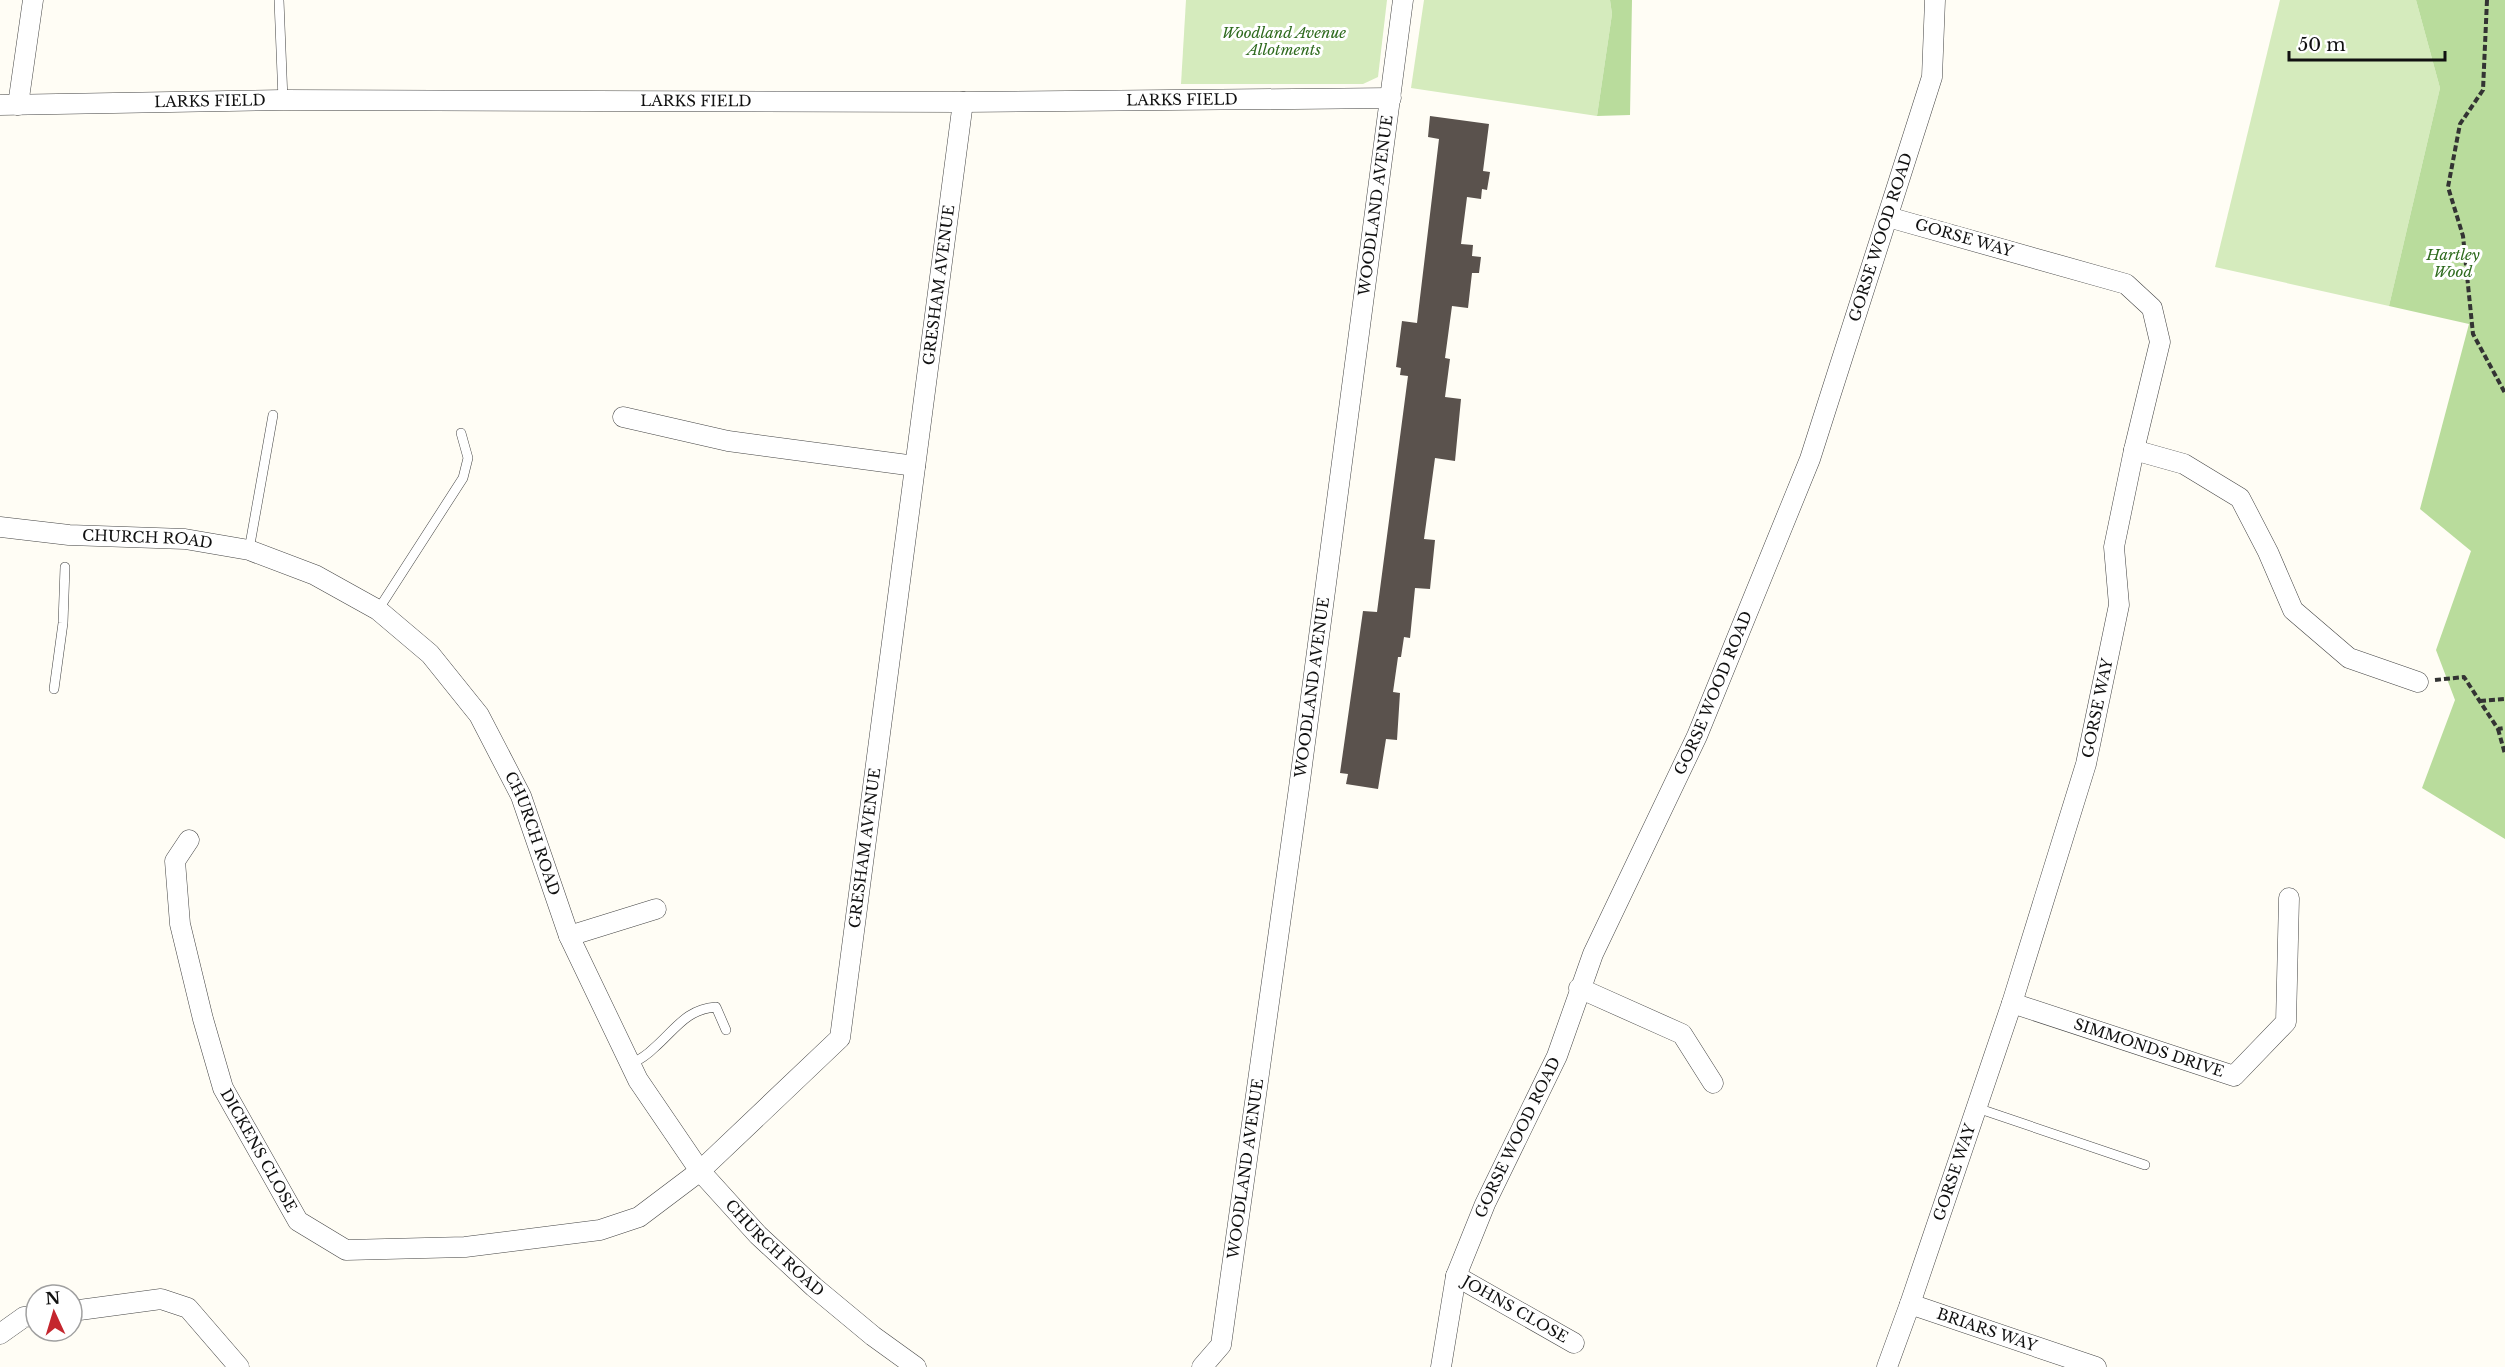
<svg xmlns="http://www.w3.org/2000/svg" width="2505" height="1367" font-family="'Libre Baskerville',serif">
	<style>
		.green { fill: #d5ebbd }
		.forest { fill: #b9dc9c }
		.building { fill: #5a524d }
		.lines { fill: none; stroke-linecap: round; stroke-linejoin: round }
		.lane-casing { stroke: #444; stroke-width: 10 }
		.street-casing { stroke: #444; stroke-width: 21 }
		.path { stroke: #333; stroke-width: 4; stroke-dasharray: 6 3; stroke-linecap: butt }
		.lane { stroke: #fff; stroke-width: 9 }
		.street { stroke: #fff; stroke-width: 20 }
		.labels { text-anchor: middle; stroke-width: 6; stroke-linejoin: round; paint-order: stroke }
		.park-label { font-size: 15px; font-style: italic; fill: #2f6b1f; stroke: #fff }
		.street-label { font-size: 15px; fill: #111; stroke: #fff }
	</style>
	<rect width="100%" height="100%" fill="#fffdf5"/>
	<g class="green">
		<polygon points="1186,0 1387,0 1378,77 1363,84 1181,84"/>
		<polygon points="1424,0 1610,0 1612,14 1597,116 1411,88"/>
		<polygon points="2280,0 2416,0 2440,88 2389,306 2215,267"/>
	</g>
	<g class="forest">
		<polygon points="1610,0 1632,0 1630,115 1597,116 1612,14"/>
		<polygon points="2416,0 2505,0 2505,839 2422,788 2455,700 2436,650 2471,551 2420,509 2469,324 2389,306 2440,88"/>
	</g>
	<polygon class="building" points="1430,116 1489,124 1483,171 1490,172 1487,190 1482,189 1481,199 1467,197 1461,244 1473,245 1472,256 1481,257 1479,273 1472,273 1468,308 1452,306 1445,358 1450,359 1445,397 1461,399 1455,461 1435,458 1424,539 1435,540 1430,589 1415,588 1410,638 1404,637 1401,657 1398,657 1393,692 1400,693 1397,740 1386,739 1378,789 1346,784 1348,774 1340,773 1363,611 1377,612 1408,376 1400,375 1401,368 1396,367 1402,321 1417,323 1419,306 1439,139 1428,137"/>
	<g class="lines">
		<defs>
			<g id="lane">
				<polyline points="279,0 283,100"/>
				<polyline points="249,550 273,415"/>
				<polyline points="378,610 463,478 468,458 461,433"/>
				<polyline points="54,689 63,623 65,567"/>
				<path d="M631,1064C639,1060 647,1055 654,1048C675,1030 686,1009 716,1007L726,1030"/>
				<polyline points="1977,1108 2145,1165"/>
			</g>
			<g id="street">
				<path id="s1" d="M0,105L283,100L963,102L1391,98"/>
				<polyline points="18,105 33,0"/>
				<polyline points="623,417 728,441 915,466"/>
				<polyline points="2134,450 2184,464 2240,498 2268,552 2293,610 2349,658 2418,682"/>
				<path id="s2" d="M0,527L69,535L185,539L249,550L315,575L378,610L430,654L479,715L521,796L569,936L638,1080L700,1171L758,1235L814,1287L873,1336L916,1367"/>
				<path id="s3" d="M189,840L175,861L180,924L203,1019L223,1088L298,1221L346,1250L465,1247L600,1230L639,1217L700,1171L840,1038L963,102"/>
				<polyline points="569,936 656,909"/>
				<polyline points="1579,988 1682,1034 1713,1083"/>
				<path id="s4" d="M2012,1003L2234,1076L2286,1022L2289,898"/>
				<path id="s5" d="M1456,1276L1574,1343"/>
				<path id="s6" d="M1910,1304L2096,1367"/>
				<polyline points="72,1311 161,1299 188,1308 239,1367"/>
				<polyline points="0,1334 24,1317 36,1316"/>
				<path id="s7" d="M1202,1367L1221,1345L1299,788L1403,0"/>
				<path id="s8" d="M1441,1367L1456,1276L1485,1204L1557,1056L1593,954L1697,736L1810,459L1932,77L1935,0"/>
				<path id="s9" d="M1887,1367L1910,1304L2012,1003L2086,764L2119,605L2114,547L2134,450L2160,342L2152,308L2126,284L1888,217"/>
			</g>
		</defs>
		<use href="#lane" class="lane-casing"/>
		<use href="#street" class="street-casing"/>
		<g class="path">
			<polyline points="2487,0 2483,90 2460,124 2448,187 2463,236 2473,334 2505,393"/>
			<polyline points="2435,680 2464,677 2498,729 2505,728"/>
			<polyline points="2480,701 2505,699"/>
			<polyline points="2498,729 2505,754"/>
		</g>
		<use href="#lane" class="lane"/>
		<use href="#street" class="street"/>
	</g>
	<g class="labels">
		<g class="park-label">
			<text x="1284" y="38">Woodland Avenue<tspan x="1284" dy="17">Allotments</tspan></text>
			<text x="2453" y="260">Hartley<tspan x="2453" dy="17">Wood</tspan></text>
		</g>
		<g class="street-label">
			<text dy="5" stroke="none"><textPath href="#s1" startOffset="1182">LARKS FIELD</textPath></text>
			<text dy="5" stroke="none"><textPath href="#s1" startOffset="210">LARKS FIELD</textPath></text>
			<text dy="5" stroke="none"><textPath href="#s1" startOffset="696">LARKS FIELD</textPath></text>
			<text dy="5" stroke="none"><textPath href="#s7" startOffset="1179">WOODLAND AVENUE</textPath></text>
			<text dy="5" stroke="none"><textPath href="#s8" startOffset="1216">GORSE WOOD ROAD</textPath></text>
			<text transform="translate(1964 238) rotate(16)" y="5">GORSE WAY</text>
			<text dy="5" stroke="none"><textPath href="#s3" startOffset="1792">GRESHAM AVENUE</textPath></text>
			<text dy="5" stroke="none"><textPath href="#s2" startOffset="148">CHURCH ROAD</textPath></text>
			<text dy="5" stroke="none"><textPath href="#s7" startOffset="693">WOODLAND AVENUE</textPath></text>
			<text dy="5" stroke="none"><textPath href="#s8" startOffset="730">GORSE WOOD ROAD</textPath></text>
			<text dy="5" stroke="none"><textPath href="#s9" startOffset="692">GORSE WAY</textPath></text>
			<text dy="5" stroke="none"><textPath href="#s2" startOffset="670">CHURCH ROAD</textPath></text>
			<text dy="5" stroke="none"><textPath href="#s3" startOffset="1224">GRESHAM AVENUE</textPath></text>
			<text dy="5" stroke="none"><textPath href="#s4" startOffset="144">SIMMONDS DRIVE</textPath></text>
			<text dy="5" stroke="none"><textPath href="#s8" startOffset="244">GORSE WOOD ROAD</textPath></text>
			<text dy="5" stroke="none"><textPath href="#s3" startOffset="330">DICKENS CLOSE</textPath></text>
			<text dy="5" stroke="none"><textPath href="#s7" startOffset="207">WOODLAND AVENUE</textPath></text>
			<text dy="5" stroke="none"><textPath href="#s9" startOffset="206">GORSE WAY</textPath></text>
			<text dy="5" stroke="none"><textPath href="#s2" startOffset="1156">CHURCH ROAD</textPath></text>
			<text dy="5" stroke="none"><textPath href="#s5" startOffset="68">JOHNS CLOSE</textPath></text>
			<text dy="5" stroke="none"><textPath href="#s6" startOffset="81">BRIARS WAY</textPath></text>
		</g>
	</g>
	<g transform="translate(54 1313) rotate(356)"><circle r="28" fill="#ffffff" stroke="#a0a0a0" stroke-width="1.5"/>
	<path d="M0-4.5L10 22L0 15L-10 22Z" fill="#c4262e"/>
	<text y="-9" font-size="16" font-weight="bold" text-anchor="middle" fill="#111111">N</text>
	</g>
	<path d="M2289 51v9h156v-9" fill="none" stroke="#111111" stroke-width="3"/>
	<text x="2298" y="51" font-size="18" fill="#111111" stroke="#ffffff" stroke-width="4.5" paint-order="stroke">50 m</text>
</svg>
